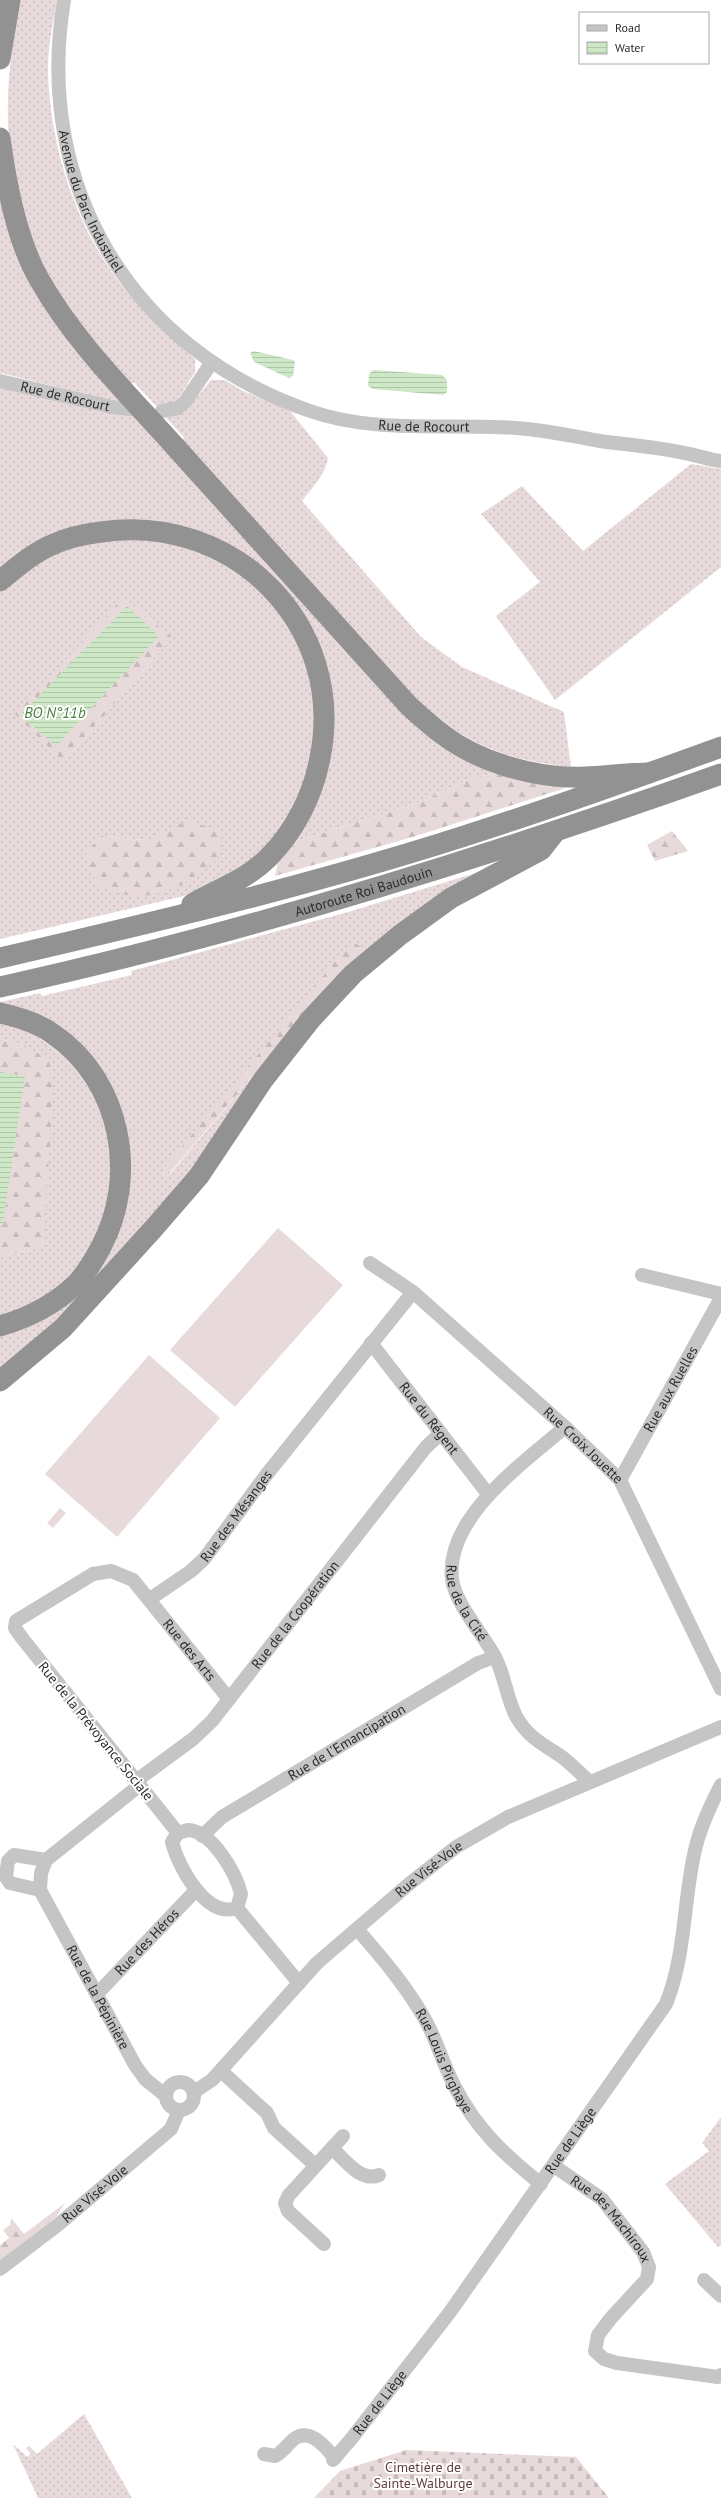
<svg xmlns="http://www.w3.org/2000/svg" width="721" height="2498" font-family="'PT Sans',sans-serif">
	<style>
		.grass { fill: url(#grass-dots); fill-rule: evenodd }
		.forest { fill: url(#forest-firs) }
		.cemetery { fill: url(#cemetery-stones) }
		.pitch { fill: #e8dadb }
		.water { fill: url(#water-rules) }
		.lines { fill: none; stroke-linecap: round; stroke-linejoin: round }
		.minor { stroke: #c5c5c5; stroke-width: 14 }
		.highway { stroke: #929292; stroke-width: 21 }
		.labels { text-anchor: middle; stroke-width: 4; stroke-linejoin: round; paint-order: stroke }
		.street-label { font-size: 14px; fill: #2b2b2b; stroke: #fff }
		.park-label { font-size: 14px; fill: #633d3f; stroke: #fff }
		.water-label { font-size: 15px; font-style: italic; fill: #4b7f3f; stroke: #fff }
	</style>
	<defs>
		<pattern id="grass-dots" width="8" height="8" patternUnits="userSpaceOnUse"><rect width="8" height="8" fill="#e8dadb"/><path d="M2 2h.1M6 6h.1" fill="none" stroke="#c7bbbc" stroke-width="1.8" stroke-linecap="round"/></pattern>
		<pattern id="forest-firs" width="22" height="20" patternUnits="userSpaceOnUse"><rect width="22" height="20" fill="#e8dadb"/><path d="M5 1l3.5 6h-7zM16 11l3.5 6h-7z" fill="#c7bbbc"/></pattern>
		<pattern id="cemetery-stones" width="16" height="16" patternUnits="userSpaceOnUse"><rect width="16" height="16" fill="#e8dadb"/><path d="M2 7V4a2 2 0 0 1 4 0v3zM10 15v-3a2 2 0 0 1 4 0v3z" fill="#c7bbbc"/></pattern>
		<pattern id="water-rules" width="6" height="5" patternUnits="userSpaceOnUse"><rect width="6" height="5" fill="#cde7c7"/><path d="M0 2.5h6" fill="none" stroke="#b0c6ab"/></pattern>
	</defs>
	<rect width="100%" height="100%" fill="#fff"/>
	<g class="grass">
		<path d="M20,0H57C53,24 47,50 48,75C52,161 83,249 144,311C160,328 177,343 195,359V372L175,404L157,407L134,382L131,384C106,355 80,326 59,294C19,231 3,152 9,78C11,52 16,26 20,0Z"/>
		<polygon points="0,170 13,224 124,402 109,400 1,373 0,375"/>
		<path d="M211,380H225L241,390L290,411L328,458C324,477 313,486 302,501L421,637L462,667L564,712L571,767C507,760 470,746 421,704L182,440L184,437L166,418L187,409Z"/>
		<polygon points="0,387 136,415 396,698 505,771 472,778 417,803 288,844 330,696 255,565 119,525 0,575"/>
		<polygon points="691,464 721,469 721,567 555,700 496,616 540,582 481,514 522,486 583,551"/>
		<path d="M114,538L178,542L232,567L269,599L293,632L305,657L316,717L308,779L283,827L264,850L214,886L180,897L0,939V592L11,581L58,551ZM123,598L172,637L64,762ZM100,836L147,840L86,853Z"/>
		<path d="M495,867L389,939L197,1172L51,1328L0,1370V1335L99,1267L115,1242L123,1217L98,1071L0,1005V1002L40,993L42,996L132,975L131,971L348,912ZM361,948L169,1175L162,1173Z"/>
		<polygon points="0,1021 30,1032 53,1047 73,1064 90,1084 102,1108 114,1162 105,1222 72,1275 48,1296 18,1311 0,1316 0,1257 43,1246 21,1044 0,1039"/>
		<polygon points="721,2117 721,2245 718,2247 665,2184 709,2151 702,2143"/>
		<polygon points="84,2414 132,2498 38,2498 13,2444 27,2457 31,2454 26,2448 29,2446 37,2454"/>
	</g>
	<g class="forest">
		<polygon points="123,598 172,637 64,762 15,714"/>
		<polygon points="505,771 575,785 416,836 275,876 279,857 288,844 417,803 472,778"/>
		<path d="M188,820L219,831V857C198,879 166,897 134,896C122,896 107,888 96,884L86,853L100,836L147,840Z"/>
		<polygon points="672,831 688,851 655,861 647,845"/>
		<polygon points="352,941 362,948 168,1175 161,1172"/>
		<polygon points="0,1039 21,1044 49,1060 53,1095 43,1246 0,1257"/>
		<polygon points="65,2203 56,2217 0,2261 0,2245 9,2238 3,2230 10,2225 11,2218 24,2234"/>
	</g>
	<polygon class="cemetery" points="406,2450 576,2457 609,2498 314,2498 340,2471"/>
	<g class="pitch">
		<polygon points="278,1228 343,1285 235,1407 170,1350"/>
		<polygon points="149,1355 220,1418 117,1537 45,1474"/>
		<polygon points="60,1508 66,1513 53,1528 47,1523"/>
	</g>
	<g class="water">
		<polygon points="254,351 293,360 295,362 293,376 289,378 254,362 250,353"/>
		<polygon points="373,370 442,375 447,380 447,392 443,395 373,389 368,386 369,374"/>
		<polygon points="127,606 159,636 56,746 20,715"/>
		<polygon points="0,1072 25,1076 3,1223 0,1223"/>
	</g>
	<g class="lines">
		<g class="minor">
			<path id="s1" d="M64,0C33,187 132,350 310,411C375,434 449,423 516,428C544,430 573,436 600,441C629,445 660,447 689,454C700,456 710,460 721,461"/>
			<path id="s2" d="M0,381L112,407L131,409"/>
			<polyline points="162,411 178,408 185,402 212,362"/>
			<path id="s3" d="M370,1263L413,1292L565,1427L620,1480L721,1689"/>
			<polyline points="642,1275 721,1294"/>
			<path id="s4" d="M371,1343L488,1494"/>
			<path id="s5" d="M565,1427C525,1462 445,1517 452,1579C455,1603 482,1633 494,1655C505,1674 506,1698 517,1718C528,1737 544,1745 562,1757C571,1764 580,1773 589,1781"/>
			<path id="s6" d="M620,1480L721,1298"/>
			<path id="s7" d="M150,1599L191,1571L204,1559L267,1474L413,1292"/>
			<path id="s8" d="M136,1781L193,1739L212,1721L426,1447L440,1434"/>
			<path id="s9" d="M140,1785L46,1860L41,1873L40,1890L135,2065L145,2079L166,2096"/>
			<path d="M188,1830C212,1831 236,1873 241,1894L237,1908C206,1919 178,1866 172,1842L178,1833Z"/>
			<path id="s10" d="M178,1833L22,1638L15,1628L16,1621L93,1574L111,1571L133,1580L229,1699"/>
			<path id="s11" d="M202,1836L222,1817L478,1663L495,1657"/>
			<polyline points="40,1890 10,1883 6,1877 8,1861 14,1855 46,1860"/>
			<polyline points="237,1908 299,1983"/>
			<path id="s12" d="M357,1929C383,1959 408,1988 427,2023C438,2044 444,2067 455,2087C476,2129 505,2155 541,2184"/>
			<path id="s13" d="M97,1994L196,1890"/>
			<polyline points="221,2071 267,2113 274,2128 315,2165"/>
			<circle cx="180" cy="2096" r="14"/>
			<path id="s14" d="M194,2092L212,2080L317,1963L409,1884L456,1847L508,1817L721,1727"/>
			<path d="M332,2148C344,2159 361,2183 379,2175"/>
			<path id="s15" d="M554,2166L602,2199L643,2252L649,2267L647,2279L611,2318L598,2335L595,2351L604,2359L617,2363L718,2377L721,2375"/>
			<polyline points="324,2244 288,2211 285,2203 289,2195 343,2136"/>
			<path id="s16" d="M0,2269L59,2224L171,2129L179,2110"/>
			<polyline points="704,2280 721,2296"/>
			<path d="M264,2454L275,2456C283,2452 287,2445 294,2439C310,2427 325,2447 335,2458"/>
			<path id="s17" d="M333,2460L352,2438L450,2312L666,2004C686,1955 683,1901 695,1850C700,1827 710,1806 721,1785"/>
		</g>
		<g class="highway">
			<polyline points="0,59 10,0"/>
			<path d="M0,138C6,183 16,239 39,279C75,343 130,396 179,451C256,536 333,621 409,706C420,716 431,726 442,734C480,763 537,779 585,777C607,776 627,773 649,773"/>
			<path d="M0,581C17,567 34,552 54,544C69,537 85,534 101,532C233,512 347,625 320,758C313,795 295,831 268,858C246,880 218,889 192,904"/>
			<path d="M0,958C164,920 329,881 489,828C567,803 644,775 721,747"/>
			<path id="s18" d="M0,987C245,933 485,858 721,774"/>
			<path d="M0,1013C18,1017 38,1023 53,1034C121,1080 139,1176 101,1247C94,1260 86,1274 76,1284C54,1305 28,1318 0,1326"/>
			<polyline points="0,1381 63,1328 154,1228 199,1176 263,1080 311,1019 353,974 400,935 451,898 541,850 556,831"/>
		</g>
	</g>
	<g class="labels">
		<g class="street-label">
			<text dy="5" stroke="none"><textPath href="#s1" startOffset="207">Avenue du Parc Industriel</textPath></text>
			<text dy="5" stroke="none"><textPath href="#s2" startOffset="67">Rue de Rocourt</textPath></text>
			<text dy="5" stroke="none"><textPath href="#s1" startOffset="639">Rue de Rocourt</textPath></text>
			<text dy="5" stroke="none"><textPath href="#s18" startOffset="376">Autoroute Roi Baudouin</textPath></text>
			<text dy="5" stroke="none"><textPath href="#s6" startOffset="104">Rue aux Ruelles</textPath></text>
			<text dy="5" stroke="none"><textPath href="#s4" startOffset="95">Rue du Régent</textPath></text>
			<text dy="5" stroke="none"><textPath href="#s3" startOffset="281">Rue Croix Jouette</textPath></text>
			<text dy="5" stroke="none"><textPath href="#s7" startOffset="121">Rue des Mésanges</textPath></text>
			<text dy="5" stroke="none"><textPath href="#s5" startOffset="224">Rue de la Cité</textPath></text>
			<text dy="5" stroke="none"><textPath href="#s8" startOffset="232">Rue de la Coopération</textPath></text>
			<text dy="5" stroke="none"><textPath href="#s10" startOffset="491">Rue des Arts</textPath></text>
			<text transform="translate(96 1731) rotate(51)" y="5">Rue de la Prévoyance Sociale</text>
			<text dy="5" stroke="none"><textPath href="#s11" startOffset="173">Rue de l'Emancipation</textPath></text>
			<text dy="5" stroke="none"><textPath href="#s14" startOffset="325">Rue Visé-Voie</textPath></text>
			<text dy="5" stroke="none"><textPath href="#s13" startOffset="72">Rue des Héros</textPath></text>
			<text dy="5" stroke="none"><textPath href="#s9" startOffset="273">Rue de la Pépinière</textPath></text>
			<text dy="5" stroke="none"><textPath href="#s12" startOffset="159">Rue Louis Pirghaye</textPath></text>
			<text dy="5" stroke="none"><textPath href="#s17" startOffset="398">Rue de Liège</textPath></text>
			<text dy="5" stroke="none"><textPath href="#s16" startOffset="121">Rue Visé-Voie</textPath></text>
			<text dy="5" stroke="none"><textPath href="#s15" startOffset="79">Rue des Machiroux</textPath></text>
			<text dy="5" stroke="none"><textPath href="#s17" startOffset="74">Rue de Liège</textPath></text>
		</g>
		<g class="park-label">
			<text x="423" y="2472">Cimetière de<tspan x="423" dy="16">Sainte-Walburge</tspan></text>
		</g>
		<g class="water-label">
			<text x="55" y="718">BO N°11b</text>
		</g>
	</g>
	<rect x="579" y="12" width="130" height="52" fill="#ffffff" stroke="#aaaaaa"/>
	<rect x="587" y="25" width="20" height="6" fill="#c5c5c5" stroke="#aaaaaa"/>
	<text x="615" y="32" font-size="12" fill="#2b2b2b">Road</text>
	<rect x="587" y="42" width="20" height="12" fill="url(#water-rules)" stroke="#aaaaaa"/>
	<text x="615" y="52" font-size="12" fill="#2b2b2b">Water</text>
</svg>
